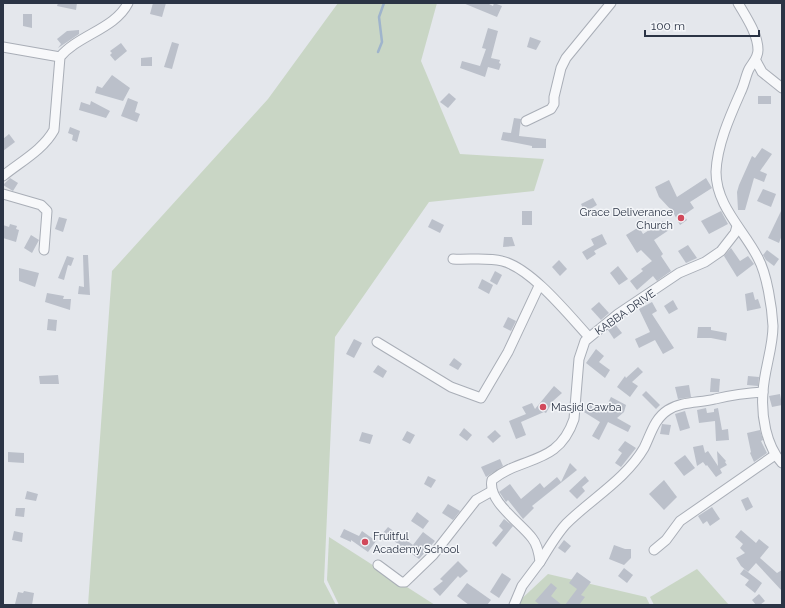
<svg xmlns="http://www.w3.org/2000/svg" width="785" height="608" font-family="Raleway,sans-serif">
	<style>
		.green { fill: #c9d6c5 }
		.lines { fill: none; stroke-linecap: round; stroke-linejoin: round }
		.stream { stroke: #9fb4cc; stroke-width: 2.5 }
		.building { fill: #bbc0ca }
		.street-casing { stroke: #a9aeb7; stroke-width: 11 }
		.street { stroke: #f7f8fa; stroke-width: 9 }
		.poi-dot { fill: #d1495b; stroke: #f4f6f9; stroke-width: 1.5 }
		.labels { text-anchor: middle; stroke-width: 3; stroke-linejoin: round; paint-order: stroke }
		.poi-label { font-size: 11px; fill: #2b3445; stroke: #f4f6f9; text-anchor: start }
		.street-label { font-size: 11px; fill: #2b3445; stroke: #f4f6f9 }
	</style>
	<rect width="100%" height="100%" fill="#e4e7ec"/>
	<g class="green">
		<polygon points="338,3 437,3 421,61 460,154 544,159 534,191 429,202 335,337 324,582 336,605 88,605 112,271 268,99"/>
		<polygon points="329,537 435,605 339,605 327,580"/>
		<polygon points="697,569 729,605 654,605 650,597"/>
		<polygon points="548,574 646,597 650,605 515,605"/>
	</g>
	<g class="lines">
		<polyline class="stream" points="378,52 382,42 379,17 384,3"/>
	</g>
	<g class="building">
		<polygon points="58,3 77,3 76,10 57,6"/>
		<polygon points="153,3 166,3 162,17 150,14"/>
		<polygon points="463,3 487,3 493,6 494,3 502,6 497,17"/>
		<polygon points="23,14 32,14 32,28 23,26"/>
		<polygon points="488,28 498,31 491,58 500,60 499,63 501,64 499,70 488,67 485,77 460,68 462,61 480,66 486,49 482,48"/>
		<polygon points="79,30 79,34 58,48 61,44 57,39 67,31"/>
		<polygon points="530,37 541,41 536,50 527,47"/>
		<polygon points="172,42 179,44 172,69 164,67"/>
		<polygon points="121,43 127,51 115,61 110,55 112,53 110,51"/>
		<polygon points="152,57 152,66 141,66 141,58"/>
		<polygon points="112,75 130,88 123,101 95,93 97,86 102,88"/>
		<polygon points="449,93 456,99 448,108 440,102"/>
		<rect x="758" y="96" width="13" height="8"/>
		<polygon points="128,98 138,102 135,112 140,114 137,122 121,116"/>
		<polygon points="91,101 110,111 106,118 79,110 81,102 90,105"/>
		<polygon points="514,118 521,119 519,136 546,139 546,148 532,148 532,146 501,140 503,132 511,133"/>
		<polygon points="70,127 80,131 77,142 72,140 73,135 68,133"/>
		<polygon points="9,134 15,142 3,151 3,139"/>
		<polygon points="762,148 772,154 760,171 767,174 764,182 754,178 745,210 738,210 737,192 739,185 752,156 755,158"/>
		<polygon points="10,178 18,183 13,191 3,185"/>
		<polygon points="706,178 712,188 690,202 694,208 684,215 687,220 680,225 673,212 659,197 655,187 669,180 677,197"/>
		<polygon points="763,189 776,194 771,207 757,201"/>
		<polygon points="593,198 597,205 585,212 581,204"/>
		<polygon points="782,209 782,235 779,243 768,238"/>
		<rect x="522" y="211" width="10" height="14"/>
		<polygon points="721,211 728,224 709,234 701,221"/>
		<polygon points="59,217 67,219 63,232 55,229"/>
		<polygon points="432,219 444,225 440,233 428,227"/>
		<polygon points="663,221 669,230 654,240 663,254 661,256 671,271 657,281 653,276 637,290 630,281 643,271 641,269 652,261 641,250 637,253 626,235 639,227 643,234"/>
		<polygon points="10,224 17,226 16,229 19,230 16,242 3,238 3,225 9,227"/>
		<polygon points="602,234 607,244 594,251 596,254 587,260 582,252 594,245 591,239"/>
		<polygon points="31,235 39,240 32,253 24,248"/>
		<polygon points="504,237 512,237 515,246 503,247"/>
		<polygon points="688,245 697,258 686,263 678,251"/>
		<polygon points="731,248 740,261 748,256 754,264 737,277 724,256"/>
		<polygon points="767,250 779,259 774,266 766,260 763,255"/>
		<polygon points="83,255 88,255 90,295 78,294 79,286 84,287"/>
		<polygon points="67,256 74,258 71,266 68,265 64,280 58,278"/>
		<polygon points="559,260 567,269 560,276 552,267"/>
		<polygon points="618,266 628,279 619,285 610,273"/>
		<polygon points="19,268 39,273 35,287 19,281"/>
		<polygon points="495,271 502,275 497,285 490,281"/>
		<polygon points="482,279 493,285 489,294 478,288"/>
		<polygon points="753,292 755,300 758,299 761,308 747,311 745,294"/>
		<polygon points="47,293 64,296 63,299 71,299 70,310 45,302"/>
		<polygon points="673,300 678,309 669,314 664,306"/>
		<polygon points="599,302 609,313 601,320 591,309"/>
		<polygon points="652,302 657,311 652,314 674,348 663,354 655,340 639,348 635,339 650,332 639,309"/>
		<polygon points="508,317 516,321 511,331 503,327"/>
		<polygon points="48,319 57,320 56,331 47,330"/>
		<polygon points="615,324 622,333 614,339 608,330"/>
		<polygon points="698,327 711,327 711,330 727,333 726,341 711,338 697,338"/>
		<polygon points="354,339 362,343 354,358 346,354"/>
		<polygon points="596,349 604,356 599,362 610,370 605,378 586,363"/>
		<polygon points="454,358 462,364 458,370 449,365"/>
		<polygon points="378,365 387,371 383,378 373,372"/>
		<polygon points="638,367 643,372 632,382 638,386 630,397 617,387 625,376 626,378"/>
		<polygon points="58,375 59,384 40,384 39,376"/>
		<polygon points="748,376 759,377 758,386 747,385"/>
		<polygon points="711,378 720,379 719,392 710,392"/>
		<polygon points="689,385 691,397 678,399 675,387"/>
		<polygon points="554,386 562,393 553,401 546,413 544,412 521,422 526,435 516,439 509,421 526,414 522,407 532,403 535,409"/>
		<polygon points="646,391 660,405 656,409 642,395"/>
		<polygon points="780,394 782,405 772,407 769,396"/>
		<polygon points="611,397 626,405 624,412 617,418 631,426 628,432 608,422 599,440 592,436 600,422 584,412 590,402 604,411"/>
		<polygon points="706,408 707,413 714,412 714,409 718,408 722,430 728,429 729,440 716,441 715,421 699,423 697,410"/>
		<polygon points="685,411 690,428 680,431 675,414"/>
		<polygon points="662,424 671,425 669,435 660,434"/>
		<polygon points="464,428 472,435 467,441 459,435"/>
		<polygon points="495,430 501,436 493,443 487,437"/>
		<polygon points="760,430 763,440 761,441 767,453 754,462 750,453 751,452 747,433"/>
		<polygon points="407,431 415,435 410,444 402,440"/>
		<polygon points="362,432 373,435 370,444 359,441"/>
		<polygon points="625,441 636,448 621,467 615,463 622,453 618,450"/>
		<polygon points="703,445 705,453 708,451 718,466 717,451 726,461 725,462 727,465 720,469 722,473 716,477 707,465 706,466 703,462 697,466 693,447"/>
		<polygon points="8,452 24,453 24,463 8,462"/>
		<polygon points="685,455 695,468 684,476 674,463"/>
		<polygon points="500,459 503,466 486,477 481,467"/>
		<polygon points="570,463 577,470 532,506 534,508 523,519 508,500 506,502 500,493 499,492 510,484 521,499 540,483 544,488 557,477 561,482"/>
		<polygon points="428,476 436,480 431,488 424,484"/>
		<polygon points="585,476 589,481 582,487 585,491 577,499 569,491"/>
		<polygon points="664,480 677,497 664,510 649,494"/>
		<polygon points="27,491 38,494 36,501 25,499"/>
		<polygon points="748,497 753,507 746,511 741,500"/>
		<polygon points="448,504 460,511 453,520 442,513"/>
		<polygon points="712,507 720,519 710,526 707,521 703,524 698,516"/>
		<polygon points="16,508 25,508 24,517 15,516"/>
		<polygon points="417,512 429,521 423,529 411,521"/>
		<polygon points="504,519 513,526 496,547 492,543 503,530 499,526"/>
		<polygon points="388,527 413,545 423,532 435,541 419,559 383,533"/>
		<polygon points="344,529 359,536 362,531 376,541 368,552 351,540 351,542 340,537"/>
		<polygon points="741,530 756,543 759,539 769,547 760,558 777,573 782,570 782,591 756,563 748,572 741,566 736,558 745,553 740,548 743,544 735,537"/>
		<polygon points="14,531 23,533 22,542 12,540"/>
		<polygon points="564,540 571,546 565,553 558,548"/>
		<polygon points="614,545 625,549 631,549 631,558 624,565 609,559"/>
		<polygon points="458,561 468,571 460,578 458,576 440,596 433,589 443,581 440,579"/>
		<polygon points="624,568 633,575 627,583 618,576"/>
		<polygon points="744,569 762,583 755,593 745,585 749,580 740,574"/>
		<polygon points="577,572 591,582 581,595 585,597 579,605 565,605 577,589 569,583"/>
		<polygon points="502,573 511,579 499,598 490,592"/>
		<polygon points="467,583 491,600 487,605 469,605 457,596"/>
		<polygon points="551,583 557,588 551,596 562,605 540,605 535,601"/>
		<polygon points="24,591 34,593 32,605 15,604 18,592 23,593"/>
		<polygon points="759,594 765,601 760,605 756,605 752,600"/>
	</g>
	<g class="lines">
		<defs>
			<g id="street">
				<path d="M738,3C746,17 758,34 758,50C758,58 753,62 749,69C746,75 745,82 742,89C731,114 717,144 716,172C716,206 744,230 758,258C767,274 772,308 773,326C773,348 764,370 763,392C761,415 766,446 782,463"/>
				<polyline points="3,47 60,57"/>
				<polyline points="756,61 762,72 782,88"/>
				<polyline points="526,121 551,109 554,104 554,97 561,68 566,58 611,3"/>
				<path d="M3,176C20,162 43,150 54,130L60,57C78,35 115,29 128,3"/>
				<polyline points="3,194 41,205 47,211 44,250"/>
				<path d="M453,259C468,260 487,257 502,261C531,268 568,314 589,337"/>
				<polyline points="377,342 451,387 481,398 508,352 539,286"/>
				<polyline points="654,550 666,540 680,521 775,455"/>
				<path d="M540,562C548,549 556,535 566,524C591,499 626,479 644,448C651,434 654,419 668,410C682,401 700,403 715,399C732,395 745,393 763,392"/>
				<polyline points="378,565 401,582 405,582 433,555 476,500 492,491"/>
				<path d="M514,605L522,586L540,562C539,553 537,544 532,538C521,523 487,501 492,480C523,455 558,466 574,419L579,359L585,341L618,314L679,273L705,262L721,251L735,233L737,226"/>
			</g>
		</defs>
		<use href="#street" class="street-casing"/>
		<use href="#street" class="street"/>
	</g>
	<g class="poi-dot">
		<circle cx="681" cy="218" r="4"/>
		<circle cx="543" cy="407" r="4"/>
		<circle cx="365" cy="542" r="4"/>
	</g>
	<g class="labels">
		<g class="poi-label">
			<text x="673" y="216" text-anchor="end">Grace Deliverance<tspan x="673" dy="13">Church</tspan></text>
			<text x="551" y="411">Masjid Cawba</text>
			<text x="373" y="540">Fruitful<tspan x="373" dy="13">Academy School</tspan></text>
		</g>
		<g class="street-label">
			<text transform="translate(625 312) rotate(-35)" y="4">KABBA DRIVE</text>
		</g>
	</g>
	<rect width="785" height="608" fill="none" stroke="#2b3445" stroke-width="8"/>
	<path d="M645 30v6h114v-6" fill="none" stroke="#2b3445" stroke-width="2"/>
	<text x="651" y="30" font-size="12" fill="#2b3445" stroke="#f4f6f9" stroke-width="3" paint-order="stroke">100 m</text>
</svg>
